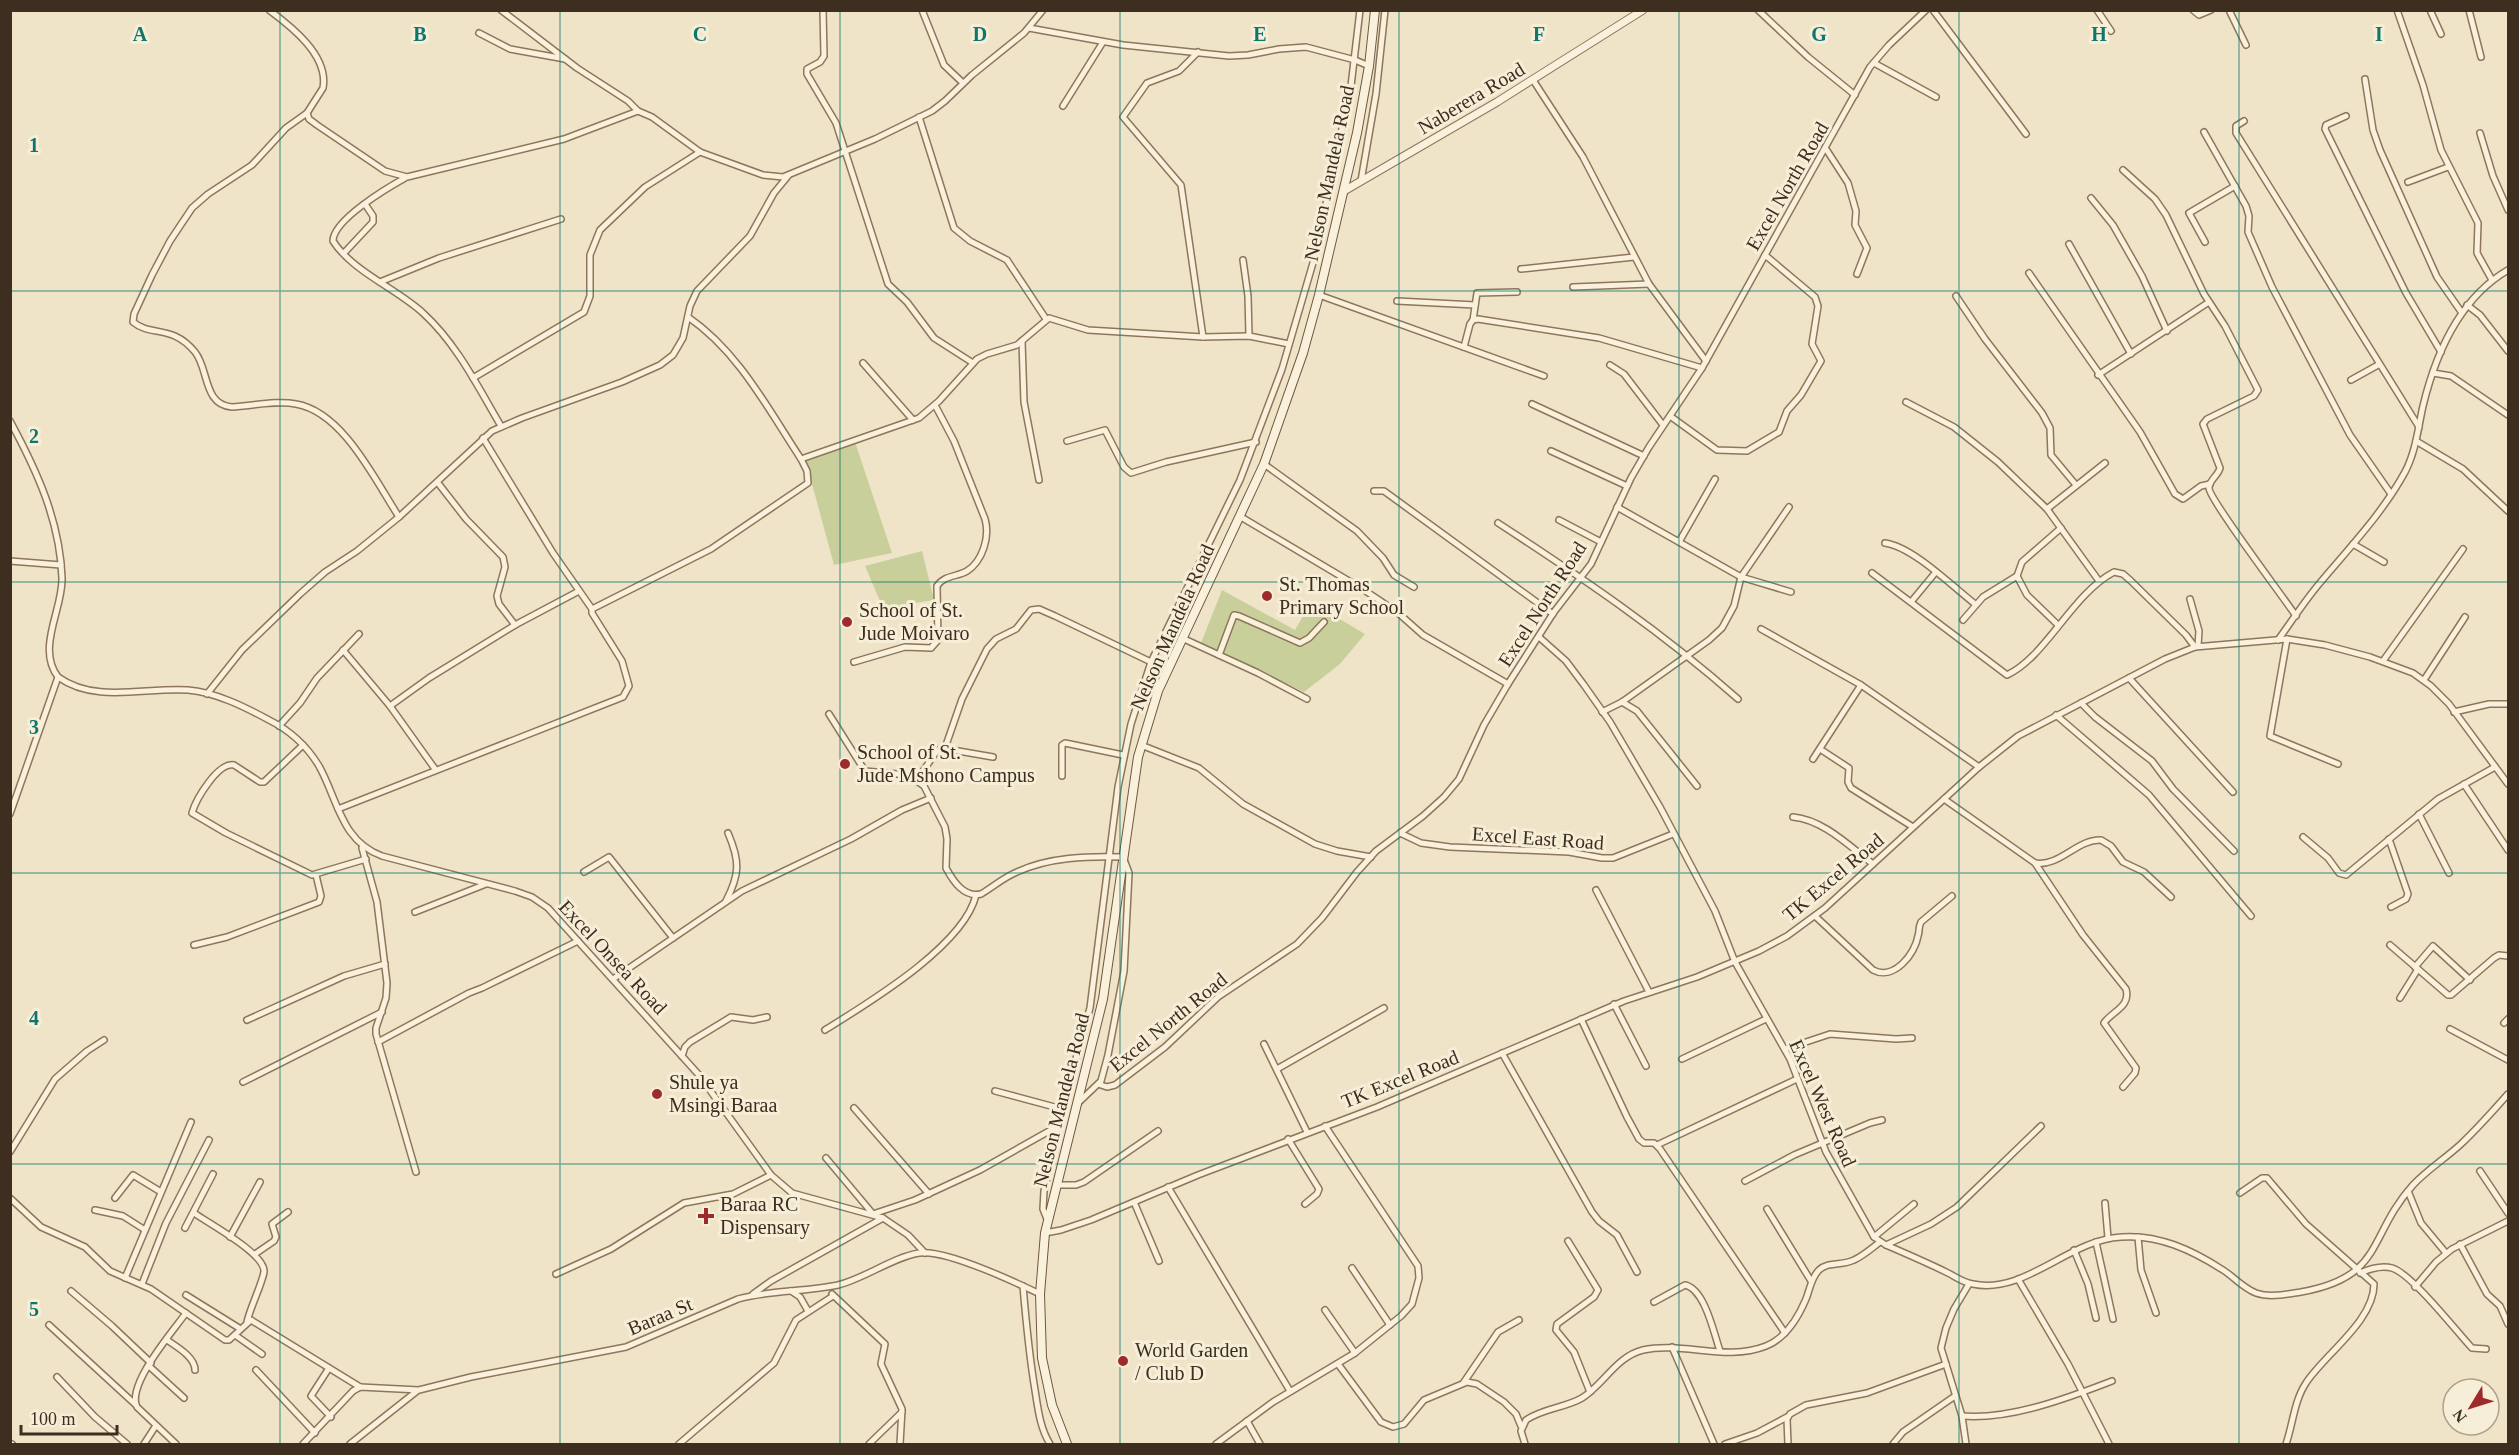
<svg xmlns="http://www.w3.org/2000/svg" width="2519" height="1455" font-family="'Times New Roman',serif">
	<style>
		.green { fill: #c9cf9b }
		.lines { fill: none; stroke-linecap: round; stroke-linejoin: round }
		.minor-casing { stroke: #8d765c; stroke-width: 8 }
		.tertiary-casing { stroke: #8d765c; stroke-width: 9 }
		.secondary-casing { stroke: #6f573f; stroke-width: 10 }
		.minor { stroke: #faf1dc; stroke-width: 5 }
		.tertiary { stroke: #faf1dc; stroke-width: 7 }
		.secondary { stroke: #faf1dc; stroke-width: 8 }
		.grid { fill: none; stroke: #0f766e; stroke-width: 1.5; stroke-opacity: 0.55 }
		.poi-dot { fill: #9e2a2b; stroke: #f7eed8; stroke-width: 2 }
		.labels { text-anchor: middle; stroke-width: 6; stroke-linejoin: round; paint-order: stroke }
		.street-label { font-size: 20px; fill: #3d2e20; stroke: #f7eed8 }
		.poi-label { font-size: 20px; fill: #3d2e20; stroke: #f7eed8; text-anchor: start }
		.grid-label { font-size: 20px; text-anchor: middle; font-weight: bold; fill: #0f766e; stroke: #f7eed8; stroke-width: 6; stroke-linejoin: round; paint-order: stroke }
	</style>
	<rect width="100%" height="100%" fill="#f0e4c8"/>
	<g class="green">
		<polygon points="854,439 892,553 834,565 805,458"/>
		<polygon points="922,551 934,600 883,608 865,566"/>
		<polygon points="1222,590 1295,630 1311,602 1365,634 1340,664 1304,692 1201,643"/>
	</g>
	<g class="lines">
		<defs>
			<g id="minor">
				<path d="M269,10C292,27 329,56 323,88L307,113L286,128L252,165L208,194L192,208L170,241L152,275L134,314L133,322C151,337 172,324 195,352C209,369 203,405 232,407C252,406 276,400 296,404C343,412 375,480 399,517"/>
				<polyline points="501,10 577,68 628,101 638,111"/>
				<polyline points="823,10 824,56 820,62 807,69 807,74 836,123 888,284 907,302 934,338 973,363"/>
				<polyline points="922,10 944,65 963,83"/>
				<polyline points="1758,10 1808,57 1855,95"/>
				<polyline points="1933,10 2026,134"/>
				<polyline points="2097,10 2111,31"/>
				<polyline points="2193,10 2199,15 2211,10"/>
				<polyline points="2229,10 2246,45"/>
				<polyline points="2397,10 2423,85 2441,150 2478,223 2477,253 2492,280"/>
				<polyline points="2430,10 2441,34"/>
				<polyline points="2469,10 2481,57"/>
				<polyline points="1029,28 1123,45 1229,56 1248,55 1279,49 1306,47 1355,60 1369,66"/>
				<polyline points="479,33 510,49 565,59"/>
				<polyline points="1198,52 1179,71 1147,83 1123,117 1181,185 1203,337"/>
				<polyline points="1874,63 1936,97"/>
				<polyline points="2365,79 2373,130 2380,150 2437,277 2462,313"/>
				<polyline points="1533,80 1583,157 1649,284 1706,361"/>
				<polyline points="1063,106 1103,42"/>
				<polyline points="307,113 309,119 317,125 385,171 407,177 564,139 638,111 652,117 700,152 763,175 783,177 875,139 932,111 945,101 972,75 1024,33 1043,10"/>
				<polyline points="2346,116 2326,125 2325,129 2406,293 2441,352"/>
				<polyline points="919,117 954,228 970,241 1007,260 1046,319"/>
				<polyline points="2244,121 2236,126 2236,133 2419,427"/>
				<polyline points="2204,132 2246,206 2249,216 2248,232 2272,287 2350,435 2391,494"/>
				<polyline points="2480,133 2493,176 2508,210"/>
				<polyline points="1826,149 1848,183 1856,211 1855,225 1867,248 1857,274"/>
				<path d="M2123,170L2155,199L2166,215L2204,294L2225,326L2258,390L2254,396L2207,419L2203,424L2220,468C2218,476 2209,480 2209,488C2209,499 2284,598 2296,616"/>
				<path d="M405,178C387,188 333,220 333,241C352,271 397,289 423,313C457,344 478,387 501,426"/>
				<polyline points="1361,181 1376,94 1385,10"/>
				<polyline points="2408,182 2448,167"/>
				<polyline points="2091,198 2113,225 2142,276 2167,331"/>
				<polyline points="2205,242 2189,213 2235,186"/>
				<polyline points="2069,244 2131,354"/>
				<polyline points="344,253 373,222 373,216 365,204"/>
				<polyline points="1243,260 1248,296 1249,336"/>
				<polyline points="1521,269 1634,257"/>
				<polyline points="2029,273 2140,432 2175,494 2183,499 2201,486 2210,484"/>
				<polyline points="380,282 439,258 561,219"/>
				<polyline points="1573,287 1649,284"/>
				<polyline points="1319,295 1544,376"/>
				<polyline points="1956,296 1985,339 2042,413 2050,428 2051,455 2076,485"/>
				<polyline points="1397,301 1475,305"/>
				<polyline points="2467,305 2480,315 2508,351"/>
				<polyline points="1473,320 1477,293 1517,292"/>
				<polyline points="1022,341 1024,402 1039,480"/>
				<polyline points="1464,347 1470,324 1473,320 1478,319 1599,338 1702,368"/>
				<polyline points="863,363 913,420"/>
				<polyline points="1610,365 1624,374 1663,425"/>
				<polyline points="2433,373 2451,376 2508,415"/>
				<polyline points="2098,375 2209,302"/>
				<polyline points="473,378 584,312 590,296 590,255 600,230 645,187 700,152"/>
				<polyline points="2351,380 2378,365"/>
				<polyline points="1906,402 1954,427 1998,462 2047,509 2099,581"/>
				<polyline points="1532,404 1644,456"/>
				<polyline points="1670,416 1717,450 1747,451 1779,432 1787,411 1801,395 1821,361 1812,344 1818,306 1815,297 1765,255"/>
				<path d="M10,421C37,471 60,521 62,578C63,609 36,648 58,677C96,704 145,687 188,690C215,692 245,707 269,720C289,730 307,746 319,766C338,800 341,841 382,856L515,891L532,897L548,908L699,1075L771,1175L792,1193L883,1218L908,1235L925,1253"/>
				<polyline points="483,438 553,553 592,609"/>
				<polyline points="1067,441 1105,430 1124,467 1131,473 1166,462 1256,442"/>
				<polyline points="2416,441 2463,469 2508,511"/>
				<polyline points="1551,451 1627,486"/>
				<polyline points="801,459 919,418 939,401 977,359 987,354 1017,345 1049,318 1088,330 1203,337 1249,336 1289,344"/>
				<polyline points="1264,464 1357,531 1383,558 1394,575 1414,587"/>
				<polyline points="438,483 466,519 503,557 505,567 497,596 499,604 515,625"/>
				<polyline points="1374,491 1384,491 1553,614"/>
				<polyline points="1617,507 1741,577 1791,592"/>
				<polyline points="2047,509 2105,463"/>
				<polyline points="1241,517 1364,590 1397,612 1423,635 1508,684"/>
				<polyline points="1559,520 1601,542"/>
				<path d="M1498,523C1584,579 1661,631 1738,699"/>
				<polyline points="1679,542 1715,479"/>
				<path d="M1885,543C1913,547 1952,586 1975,604"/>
				<polyline points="2353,544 2384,562"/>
				<polyline points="10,561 61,565"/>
				<path d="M1872,573L2007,675C2046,657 2072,594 2114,572L2123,574L2131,581L2186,635L2195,647"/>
				<polyline points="2190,599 2199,631 2198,646"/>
				<polyline points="1911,602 1935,573"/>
				<polyline points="1963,620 1983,597 2017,576"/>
				<polyline points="2058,625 2027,595 2017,576 2022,562 2061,528"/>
				<polyline points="1761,629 1861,685 1979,767"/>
				<path d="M1539,637L1566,661L1584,685L1610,722L1660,807L1715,911L1735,962L1790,1059L1826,1152L1874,1237L1886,1245C1907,1254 1928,1263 1948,1273C1956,1277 1964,1283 1973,1284C2025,1295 2068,1240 2121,1237C2158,1234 2192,1250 2223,1270C2234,1277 2243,1288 2256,1293C2270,1298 2287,1294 2301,1292C2385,1277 2367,1236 2413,1185C2428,1169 2446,1158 2461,1144C2478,1128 2493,1111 2508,1094"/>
				<polyline points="1182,638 1258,673 1307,699"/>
				<polyline points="2287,639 2270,736 2338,764"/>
				<path d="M2278,640C2291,622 2304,602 2319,584C2349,548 2382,514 2405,472C2416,451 2418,428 2423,406C2436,352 2460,298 2508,270"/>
				<polyline points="343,650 390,706 435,769"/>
				<polyline points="1219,655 1234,615 1239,616 1300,643 1309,638 1324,622"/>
				<polyline points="2383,661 2463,549"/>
				<path d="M854,662L905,647L931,648L938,640L937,586C944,575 957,577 967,571C983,561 990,536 985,519L954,441L935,405"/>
				<polyline points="2129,678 2233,792"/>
				<polyline points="2424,680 2465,617"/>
				<polyline points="207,694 242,650 300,594 325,572 357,551 399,517 492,431 522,418 622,382 660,365 673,355 683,338 690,306 697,291 750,236 774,193 788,176"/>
				<polyline points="1622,702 1637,711 1697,786"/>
				<polyline points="2081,703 2095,717 2152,761 2173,789 2234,851"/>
				<polyline points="390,706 429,678 515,625 579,591"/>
				<polyline points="1602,712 1622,702 1709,640 1722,628 1734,606 1741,577 1789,507"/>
				<polyline points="2454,712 2489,704 2508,704"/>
				<path d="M829,714L865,771L908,775L924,786L945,827L947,839L946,868C953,881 964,898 981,894C993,887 1004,877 1017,872C1049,857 1088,856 1123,857L1129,873L1124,971L1108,1055L1101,1081L1079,1102"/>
				<polyline points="2056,715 2149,795 2251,916"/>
				<polyline points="279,726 300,703 317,678 359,634"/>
				<path d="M303,745L264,782H260L234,765C218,762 196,799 192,813L226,833L312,875L366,859"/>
				<polyline points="1141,745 1199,768 1243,804 1315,844 1337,851 1371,857"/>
				<polyline points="945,748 962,699 987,649 996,639 1016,629 1031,610 1039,609 1055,616 1151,662"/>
				<polyline points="1820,749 1849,768 1848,782 1851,788 1913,827"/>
				<polyline points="1813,759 1861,685"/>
				<polyline points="1062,776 1062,745 1065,743 1123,755"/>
				<polyline points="917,780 936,752 941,748 993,757"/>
				<polyline points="2464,784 2508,850"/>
				<path d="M1944,799L2035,863C2060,867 2077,839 2101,840L2111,846L2123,862L2144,872L2171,897"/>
				<path d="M338,809L623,697L629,686L622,661L592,613V609L711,549L808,483L807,471L801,459C768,409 739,352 688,317"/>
				<polyline points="10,814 58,677"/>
				<polyline points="2419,814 2449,873"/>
				<path d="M1793,817C1824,820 1849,846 1873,864"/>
				<polyline points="1400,833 1421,843 1450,847 1569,852 1602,858 1613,858 1673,834"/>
				<polyline points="2303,837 2328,858 2339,873 2346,875 2438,799 2495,767"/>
				<polyline points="2389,839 2408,894 2406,899 2391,907"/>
				<polyline points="362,848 377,902 387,983 386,998 376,1028 376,1034 416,1172"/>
				<path d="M2035,863L2083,935L2126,989C2131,1007 2112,1011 2104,1023L2136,1068L2135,1073L2123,1087"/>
				<polyline points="584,872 609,857 673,938"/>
				<polyline points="1596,890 1649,992"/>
				<path d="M726,901C740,874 740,861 728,833"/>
				<polyline points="415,912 486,884"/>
				<path d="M1815,916L1873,970C1894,981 1915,954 1918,936C1920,930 1918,928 1921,922L1952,896"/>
				<polyline points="194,945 227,937 319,902 321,896 316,875"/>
				<polyline points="2390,945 2448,995 2451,995 2494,958 2499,955 2508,956"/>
				<polyline points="2415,967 2433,946 2470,980"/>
				<polyline points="613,979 742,891 851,839 902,810 931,798"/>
				<polyline points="2400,998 2418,969"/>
				<polyline points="1614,1004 1646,1066"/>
				<polyline points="1581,1019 1627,1117 1639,1139 1644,1143 1654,1143 1660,1149 1785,1333"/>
				<polyline points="247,1020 344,976 385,964"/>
				<polyline points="2504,1023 2508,1019"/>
				<polyline points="2450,1029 2508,1060"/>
				<path d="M825,1030C868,1003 964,946 976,895"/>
				<polyline points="378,1042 469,993 482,988 578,941"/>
				<polyline points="1264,1044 1307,1132"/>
				<polyline points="1785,1049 1830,1034 1896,1039 1912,1038"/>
				<polyline points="1502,1053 1592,1212 1599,1221 1617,1235 1637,1272"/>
				<polyline points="682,1056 685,1047 690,1042 731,1017 753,1020 767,1017"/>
				<polyline points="1682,1059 1766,1019"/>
				<polyline points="1277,1069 1384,1008"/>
				<polyline points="243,1082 382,1012"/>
				<polyline points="1098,1084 1107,1087 1115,1085 1165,1047 1218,997 1297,944 1322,918 1357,872 1376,851 1423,816 1444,797 1459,779 1484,725 1508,684 1554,612 1591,564 1631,478 1649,447 1702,368 1870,67 1889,45 1926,10"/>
				<polyline points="995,1091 1062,1109"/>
				<polyline points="854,1108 929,1194"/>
				<polyline points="1288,1139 1319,1189 1317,1194 1305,1204"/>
				<polyline points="1657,1145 1797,1079"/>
				<polyline points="10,1152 55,1079 87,1051 104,1040"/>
				<polyline points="826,1158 873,1214 915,1200 980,1170 1058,1126"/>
				<polyline points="2480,1171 2508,1213"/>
				<polyline points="1745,1181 1794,1155 1870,1123 1882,1120"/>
				<polyline points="1057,1185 1076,1185 1084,1182 1158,1131"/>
				<polyline points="1168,1187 1290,1391"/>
				<polyline points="2408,1191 2421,1223 2446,1253"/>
				<path d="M2240,1193L2262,1178H2267L2306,1224L2374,1284C2374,1321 2325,1354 2306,1383C2294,1401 2293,1424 2286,1444"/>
				<polyline points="10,1198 41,1227 85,1247 110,1271 151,1289 225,1340 229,1340 251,1320 360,1387"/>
				<polyline points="115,1198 133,1175 161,1192"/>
				<polyline points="1134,1202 1159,1261"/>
				<polyline points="2105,1203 2108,1238"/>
				<polyline points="1767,1209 1811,1281"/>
				<polyline points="95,1210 123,1216 145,1230"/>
				<path d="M194,1213C208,1223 266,1254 264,1272C262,1284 250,1308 247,1322"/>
				<polyline points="1047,1219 1043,1209 1044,1191 1062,1109 1090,1008 1118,787 1131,724 1151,662 1240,480 1282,369 1315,256 1351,86 1360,10"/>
				<polyline points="185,1228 213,1174"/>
				<polyline points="1045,1233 1061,1230 1091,1220 1198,1175 1377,1107 1624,1001 1697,977 1759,951 1787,936 1825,908 1979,767 2018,736 2165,659 2195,647 2287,639 2325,645 2370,657 2413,673 2431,686 2449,704 2508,784"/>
				<polyline points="230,1237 260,1182"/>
				<polyline points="1874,1237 1914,1204"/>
				<polyline points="2138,1237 2141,1270 2156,1313"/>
				<polyline points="1568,1241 1598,1290 1594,1297 1557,1324 1556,1330 1574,1352 1590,1392"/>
				<polyline points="2096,1242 2113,1319"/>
				<polyline points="2460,1244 2487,1294 2500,1306 2508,1324"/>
				<polyline points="1886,1245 1931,1224 1957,1207 2041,1126"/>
				<polyline points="2074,1250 2088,1284 2096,1318"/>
				<polyline points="255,1254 274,1241 276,1237 272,1224 288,1212"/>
				<polyline points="1352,1268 1390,1325"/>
				<path d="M2360,1273C2369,1269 2382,1265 2392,1268C2412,1274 2456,1331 2472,1348L2486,1349"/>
				<polyline points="556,1274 611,1249 684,1203 733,1194 771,1175"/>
				<polyline points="125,1278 191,1122"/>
				<polyline points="2018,1279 2068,1364 2109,1444"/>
				<polyline points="142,1284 166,1223 209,1140"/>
				<path d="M1023,1286C1026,1321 1029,1355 1035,1390C1038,1409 1040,1428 1050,1444"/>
				<polyline points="2415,1287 2436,1262 2452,1249 2508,1221"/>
				<polyline points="71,1291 112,1326 151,1363"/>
				<polyline points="791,1291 800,1297 808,1311"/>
				<polyline points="753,1294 771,1281 883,1218"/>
				<polyline points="832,1294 885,1344 881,1364 902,1409 900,1444"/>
				<polyline points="186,1295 239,1328"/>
				<path d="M1654,1302L1685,1285C1705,1289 1714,1334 1720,1351"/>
				<polyline points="1325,1310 1355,1353"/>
				<polyline points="49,1325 136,1405"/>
				<polyline points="235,1335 262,1354"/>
				<path d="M167,1340C177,1347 195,1357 195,1370"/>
				<polyline points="1672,1347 1714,1444"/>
				<polyline points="1338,1364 1381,1422 1393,1427 1404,1424 1424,1400 1467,1382 1477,1384 1504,1402 1516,1414 1521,1426"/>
				<polyline points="149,1366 184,1398"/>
				<polyline points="329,1368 311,1396 331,1417"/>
				<polyline points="256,1370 315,1433"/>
				<polyline points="57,1377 95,1417 127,1444"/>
				<polyline points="1464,1382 1498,1332 1519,1320"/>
				<path d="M1962,1416C2010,1420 2068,1398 2112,1381"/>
				<polyline points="1247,1421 1260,1444"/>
				<polyline points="10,1443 12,1444"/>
				<polyline points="144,1444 155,1427"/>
				<path d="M176,1444L137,1407C126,1385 173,1331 186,1313"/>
				<path d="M303,1444L353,1391L360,1387L419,1390L471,1377L626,1347L738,1299C770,1290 805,1292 838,1285C866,1278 891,1258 919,1253C945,1249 1015,1282 1040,1294"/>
				<polyline points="350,1444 417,1391"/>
				<polyline points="679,1444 774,1363 796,1320 833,1296"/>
				<polyline points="869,1444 902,1412"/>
				<polyline points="1216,1444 1273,1402 1355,1353 1401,1316 1412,1304 1419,1278 1418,1266 1325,1126"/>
				<path d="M1525,1444L1521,1431L1526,1420C1543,1408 1565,1408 1582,1398C1603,1385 1617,1356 1643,1350C1683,1341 1726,1362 1766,1346C1786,1338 1798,1318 1806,1299C1810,1289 1811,1278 1819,1270C1829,1261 1842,1266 1854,1260C1863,1256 1872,1248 1880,1242"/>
				<polyline points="1725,1444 1757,1433 1787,1417"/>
				<polyline points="1788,1444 1787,1419 1790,1414 1806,1405 1867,1393 1946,1364"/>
				<polyline points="1893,1444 1903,1432 1955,1396"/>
				<polyline points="1966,1444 1962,1416 1941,1348 1946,1328 1954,1309 1969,1284"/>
			</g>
			<polyline id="tertiary" points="1344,191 1497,102 1643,10"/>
			<polyline id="secondary" points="1067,1444 1052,1405 1042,1358 1040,1294 1045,1233 1103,999 1138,757 1158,691 1264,464 1303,353 1319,295 1357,133 1369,66 1375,10"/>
		</defs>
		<use href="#minor" class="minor-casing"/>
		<use href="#tertiary" class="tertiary-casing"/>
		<use href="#secondary" class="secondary-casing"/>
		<use href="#minor" class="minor"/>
		<use href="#tertiary" class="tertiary"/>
		<use href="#secondary" class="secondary"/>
	</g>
	<path class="grid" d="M280,10V1444M560,10V1444M840,10V1444M1120,10V1444M1399,10V1444M1679,10V1444M1959,10V1444M2239,10V1444M10,291H2508M10,582H2508M10,873H2508M10,1164H2508"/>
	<g class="poi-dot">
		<circle cx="1267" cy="596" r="6"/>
		<circle cx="847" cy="622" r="6"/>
		<circle cx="845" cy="764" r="6"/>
		<circle cx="657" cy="1094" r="6"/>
		<path d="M703 1207h6v6h6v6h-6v6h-6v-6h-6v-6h6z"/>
		<circle cx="1123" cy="1361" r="6"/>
	</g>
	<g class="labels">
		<g class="street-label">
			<text transform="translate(1471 98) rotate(-31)" y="7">Naberera Road</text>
			<text transform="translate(1329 173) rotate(-78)" y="7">Nelson Mandela Road</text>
			<text transform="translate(1787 186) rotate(-60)" y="7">Excel North Road</text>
			<text transform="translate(1542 604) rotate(-57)" y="7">Excel North Road</text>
			<text transform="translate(1172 627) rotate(-66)" y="7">Nelson Mandela Road</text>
			<text transform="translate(1538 838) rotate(4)" y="7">Excel East Road</text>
			<text transform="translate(1833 877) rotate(-40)" y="7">TK Excel Road</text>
			<text transform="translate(613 957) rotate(47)" y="7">Excel Onsea Road</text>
			<text transform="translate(1168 1022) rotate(-39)" y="7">Excel North Road</text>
			<text transform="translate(1400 1079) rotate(-22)" y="7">TK Excel Road</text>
			<text transform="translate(1061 1100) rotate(-76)" y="7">Nelson Mandela Road</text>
			<text transform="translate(1823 1103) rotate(66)" y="7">Excel West Road</text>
			<text transform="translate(660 1316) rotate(-23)" y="7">Baraa St</text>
		</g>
		<g class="poi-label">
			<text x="1279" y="591">St. Thomas<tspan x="1279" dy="23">Primary School</tspan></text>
			<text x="859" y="617">School of St.<tspan x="859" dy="23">Jude Moivaro</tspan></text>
			<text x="857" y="759">School of St.<tspan x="857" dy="23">Jude Mshono Campus</tspan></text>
			<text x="669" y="1089">Shule ya<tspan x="669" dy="23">Msingi Baraa</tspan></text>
			<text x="720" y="1211">Baraa RC<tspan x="720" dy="23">Dispensary</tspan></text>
			<text x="1135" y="1357">World Garden<tspan x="1135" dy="23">/ Club D</tspan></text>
		</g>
	</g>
	<g class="grid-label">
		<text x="140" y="41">A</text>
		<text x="420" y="41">B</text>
		<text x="700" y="41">C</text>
		<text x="980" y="41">D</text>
		<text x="1260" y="41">E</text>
		<text x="1539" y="41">F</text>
		<text x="1819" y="41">G</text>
		<text x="2099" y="41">H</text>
		<text x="2379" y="41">I</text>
		<text x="34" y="152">1</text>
		<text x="34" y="443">2</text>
		<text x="34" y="734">3</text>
		<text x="34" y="1025">4</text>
		<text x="34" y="1316">5</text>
	</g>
	<rect width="2519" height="1455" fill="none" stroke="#3d2e20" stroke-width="24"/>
	<g transform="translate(2471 1407) rotate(232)"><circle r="28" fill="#f7eed8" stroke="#ada18e" stroke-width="1.5"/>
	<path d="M0-4.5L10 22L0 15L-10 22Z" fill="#9e2a2b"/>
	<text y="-9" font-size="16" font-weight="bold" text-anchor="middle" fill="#3d2e20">N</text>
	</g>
	<path d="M21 1425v9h96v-9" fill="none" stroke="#3d2e20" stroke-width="3"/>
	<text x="30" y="1425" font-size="18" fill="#3d2e20" stroke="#f7eed8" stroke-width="4.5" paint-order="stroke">100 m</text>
</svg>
